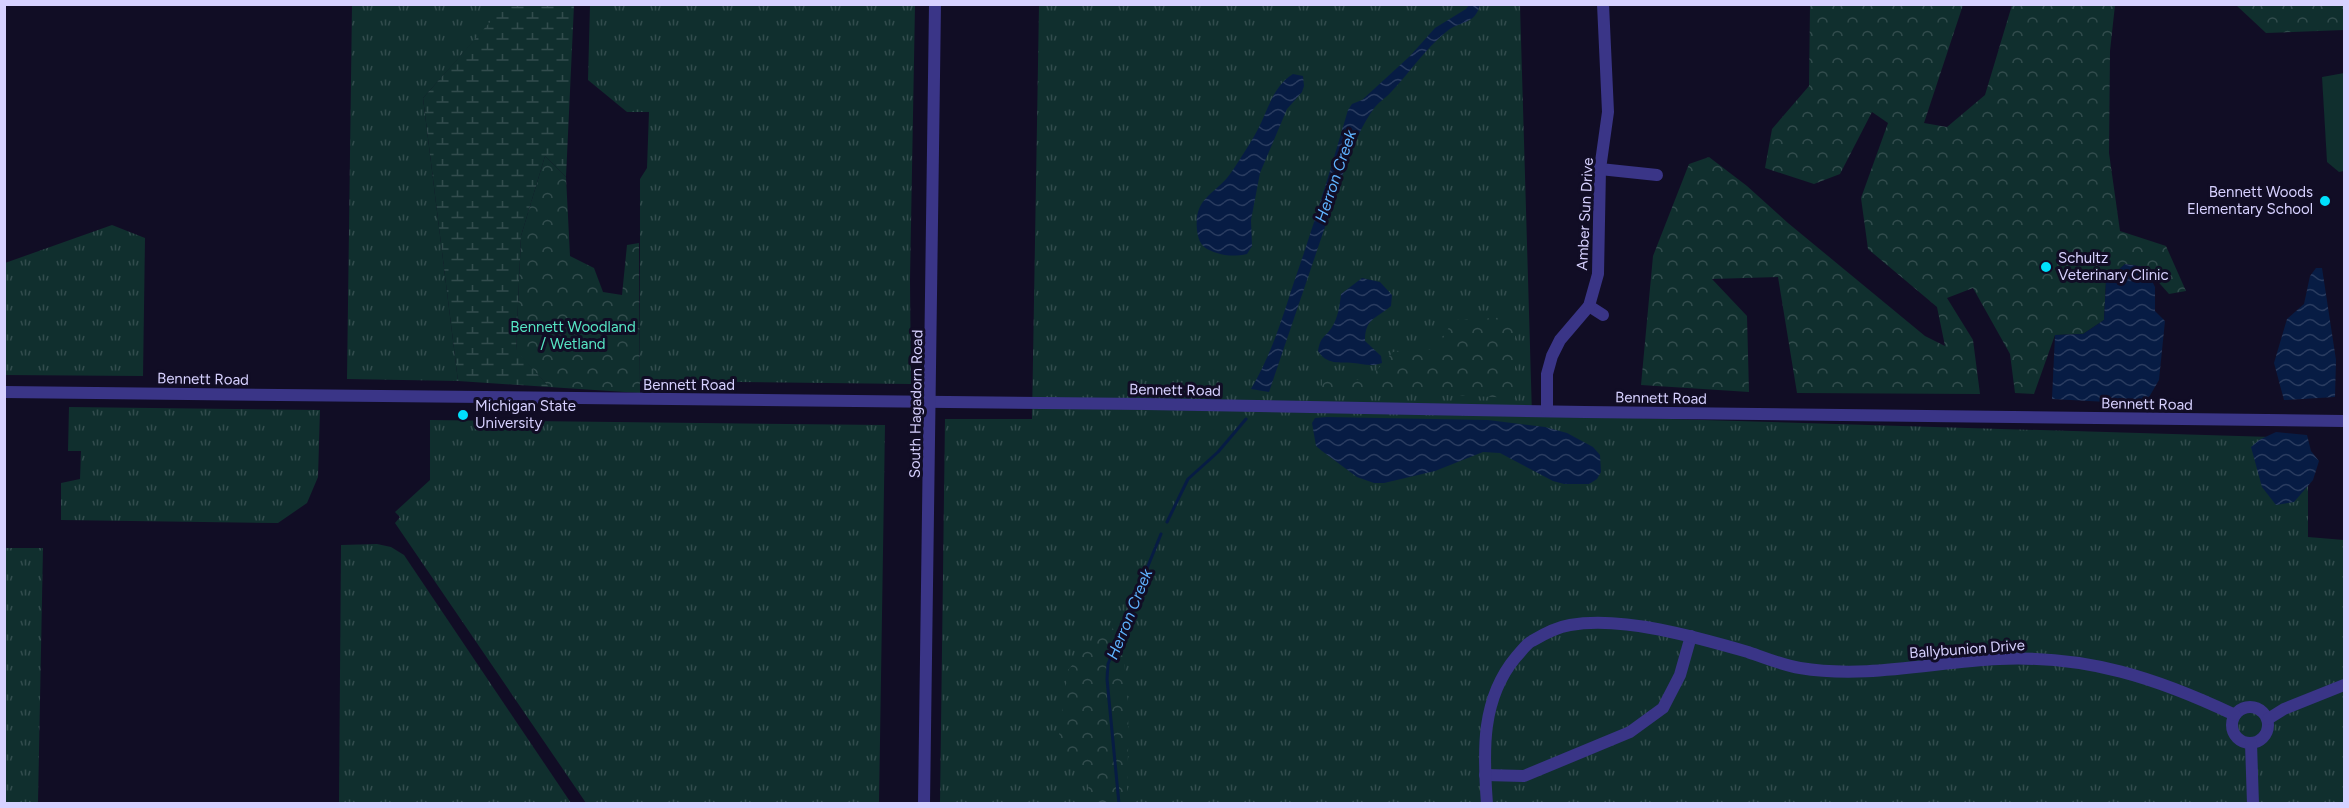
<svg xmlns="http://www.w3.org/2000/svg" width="2349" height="808" font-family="Figtree,sans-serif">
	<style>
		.grass { fill: url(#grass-tufts) }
		.forest { fill: url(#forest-crowns) }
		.wetland { fill: url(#wetland-marsh) }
		.green { fill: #102f2e }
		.water { fill: url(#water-waves) }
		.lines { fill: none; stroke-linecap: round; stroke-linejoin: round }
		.stream { stroke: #071c44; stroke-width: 3 }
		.minor { stroke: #3a3587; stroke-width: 12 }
		.poi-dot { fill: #00e0fc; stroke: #110d25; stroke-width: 2 }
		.labels { text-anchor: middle; stroke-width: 6; stroke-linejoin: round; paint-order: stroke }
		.poi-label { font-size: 15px; fill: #d7d1ff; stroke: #110d25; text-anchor: start }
		.street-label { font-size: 15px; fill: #d7d1ff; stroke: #110d25 }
		.park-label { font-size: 15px; fill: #56e6c4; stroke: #110d25 }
		.water-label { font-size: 16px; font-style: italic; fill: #5fb3ff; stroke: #110d25 }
	</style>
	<defs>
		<pattern id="grass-tufts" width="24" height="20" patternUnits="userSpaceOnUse" patternTransform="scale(1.5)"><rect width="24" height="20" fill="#102f2e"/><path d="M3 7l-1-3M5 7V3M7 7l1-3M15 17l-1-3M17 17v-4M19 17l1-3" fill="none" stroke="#324c4d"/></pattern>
		<pattern id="forest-crowns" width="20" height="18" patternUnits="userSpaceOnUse" patternTransform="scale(1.5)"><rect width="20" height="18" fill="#102f2e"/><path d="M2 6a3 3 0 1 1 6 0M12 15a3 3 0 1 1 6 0" fill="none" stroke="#324c4d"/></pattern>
		<pattern id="wetland-marsh" width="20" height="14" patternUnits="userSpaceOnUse" patternTransform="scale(1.5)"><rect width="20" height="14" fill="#102f2e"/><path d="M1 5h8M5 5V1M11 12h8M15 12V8" fill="none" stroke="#324c4d"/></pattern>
		<pattern id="water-waves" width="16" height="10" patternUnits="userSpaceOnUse" patternTransform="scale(1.5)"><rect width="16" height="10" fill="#071c44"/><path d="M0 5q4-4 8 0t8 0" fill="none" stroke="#2a3c60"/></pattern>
	</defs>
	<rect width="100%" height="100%" fill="#110d25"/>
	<g class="grass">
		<polygon points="352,5 506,5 423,98 458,381 347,379"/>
		<polygon points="590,5 915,5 910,280 911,384 640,381 640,179 647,168 649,112 627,112 588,80"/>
		<polygon points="1039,5 1520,5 1532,415 2308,438 2308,537 2344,540 2344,803 940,804 945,419 1032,419"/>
		<polygon points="112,225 145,238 143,376 5,375 5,263"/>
		<polygon points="69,407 320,410 318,477 307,503 278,523 61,520 61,483 80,479 81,451 68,451"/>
		<polygon points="430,420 885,425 879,803 586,803 395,523 400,517 395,512 430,480"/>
		<polygon points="377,544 391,547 404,555 571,803 339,803 341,545"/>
		<polygon points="5,548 43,548 38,803 5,803"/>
	</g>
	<g class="forest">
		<polygon points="1810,5 1963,5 1924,123 1947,127 1985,95 2012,5 2115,5 2110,51 2109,153 2120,231 2166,246 2186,291 2169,294 2145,267 2125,264 2106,281 2104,320 2083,334 2055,335 2034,394 2015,393 2010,354 1973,288 1947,298 1973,340 1980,394 1797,393 1778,277 1712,279 1747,316 1749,392 1641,385 1653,256 1689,164 1709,157 1747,186 1788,223 1925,336 1945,346 1937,307 1868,249 1861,198 1888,123 1872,112 1840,174 1814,184 1765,168 1772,129 1809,86"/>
		<polygon points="2236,5 2344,5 2344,30 2266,33"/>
		<polygon points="545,156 566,177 570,256 594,268 603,292 622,295 627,245 639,243 640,393 549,387 516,351 521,236"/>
		<polygon points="1515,317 1515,398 1322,389 1322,379 1368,380 1393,352 1437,349 1453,320"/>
		<path d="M1112,627C1135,667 1127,752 1127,799L1123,803H1089L1088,778L1058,743L1068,670L1097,636Z"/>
	</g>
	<polygon class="wetland" points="506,4 574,5 566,177 545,156 521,236 516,350 549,387 458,381 423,98"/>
	<polygon class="green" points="2344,73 2344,171 2339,172 2327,162 2322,77"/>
	<g class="water">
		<path d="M1469,5H1480C1474,26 1460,20 1446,32C1425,49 1410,72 1392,91C1387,97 1380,101 1375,107C1362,124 1354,145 1346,165L1269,392L1251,389C1272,353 1281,322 1294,282C1314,225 1331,168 1348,110L1352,104L1362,100L1410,56L1435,28L1466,9Z"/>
		<path d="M1293,74L1303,76L1304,86L1302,92L1287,109L1260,173L1251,220L1252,246L1247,254C1233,257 1221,256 1207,249C1200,245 1198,238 1197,230C1194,200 1211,196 1227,178C1232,172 1236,165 1240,159C1246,150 1252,140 1257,131C1268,111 1272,87 1293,74Z"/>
		<polygon points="2125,264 2145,267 2155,287 2155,311 2165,321 2159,380 2145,404 2052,399 2055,335 2083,334 2104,320 2106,281"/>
		<polygon points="2316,268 2322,268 2336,360 2335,397 2284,400 2274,363 2287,319 2304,304 2310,276"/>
		<path d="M1362,278L1380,282L1392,295L1391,306C1376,319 1365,318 1365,341L1381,356L1382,363C1371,367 1364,364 1353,363C1339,362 1327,365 1318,351C1321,335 1325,338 1332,327C1338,318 1340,304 1341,294Z"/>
		<polygon points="1327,417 1488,420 1545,427 1567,433 1593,447 1600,455 1601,472 1597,479 1589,484 1564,484 1553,481 1500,453 1483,452 1435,471 1384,483 1374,483 1357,477 1322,451 1316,446 1312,423 1315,418"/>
		<polygon points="2276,432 2307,435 2311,451 2319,461 2313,480 2294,502 2276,505 2262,487 2251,447 2259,440"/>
	</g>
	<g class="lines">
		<g class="stream">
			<polyline points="1167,522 1188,479 1218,452 1246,419"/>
			<polyline points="1119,804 1107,679 1108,664 1161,534"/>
		</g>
		<g class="minor">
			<polyline points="1600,169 1657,175"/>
			<polyline points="1589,306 1603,315"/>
			<polyline points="4,392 1145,404 1585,412 2344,421"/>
			<polyline points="1547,411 1547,374 1552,356 1560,340 1589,306 1598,274 1600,169 1608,112 1603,4"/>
			<circle cx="2250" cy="725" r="18"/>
			<polyline points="2268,719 2284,709 2344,685"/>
			<polyline points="2251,743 2253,804"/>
			<polyline points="1485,775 1524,776 1630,732 1663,708 1680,675 1691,636"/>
			<polyline points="924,804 935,4"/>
			<path d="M1487,804C1483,751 1481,699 1516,657C1521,652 1526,644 1532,641C1542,635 1558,627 1570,625C1623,616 1696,637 1748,652C1765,658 1782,665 1800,668C1866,679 1934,662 1999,659C2087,655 2157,678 2235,715"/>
		</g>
	</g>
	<g class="poi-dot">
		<circle cx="2325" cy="201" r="6"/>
		<circle cx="2046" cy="267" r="6"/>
		<circle cx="463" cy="415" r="6"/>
	</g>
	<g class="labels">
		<g class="poi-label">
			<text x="2313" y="197" text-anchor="end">Bennett Woods<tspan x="2313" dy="17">Elementary School</tspan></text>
			<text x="2058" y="263">Schultz<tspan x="2058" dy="17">Veterinary Clinic</tspan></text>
			<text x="475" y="411">Michigan State<tspan x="475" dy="17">University</tspan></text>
		</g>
		<g class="street-label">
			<text transform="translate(1585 214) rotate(-87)" y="5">Amber Sun Drive</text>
			<text transform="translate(203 379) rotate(1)" y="5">Bennett Road</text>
			<text x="689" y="390">Bennett Road</text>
			<text transform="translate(1175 390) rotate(1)" y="5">Bennett Road</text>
			<text transform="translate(1661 398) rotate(1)" y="5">Bennett Road</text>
			<text transform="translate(916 404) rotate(-89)" y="5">South Hagadorn Road</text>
			<text transform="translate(2147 404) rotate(1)" y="5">Bennett Road</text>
			<text transform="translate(1967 649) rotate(-4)" y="5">Ballybunion Drive</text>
		</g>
		<g class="park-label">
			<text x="573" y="332">Bennett Woodland<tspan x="573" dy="17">/ Wetland</tspan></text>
		</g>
		<g class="water-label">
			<text transform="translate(1335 176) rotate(-71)" y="6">Herron Creek</text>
			<text transform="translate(1129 614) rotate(-68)" y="6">Herron Creek</text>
		</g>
	</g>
	<rect width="2349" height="808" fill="none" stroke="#d7d1ff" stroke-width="12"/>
</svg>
